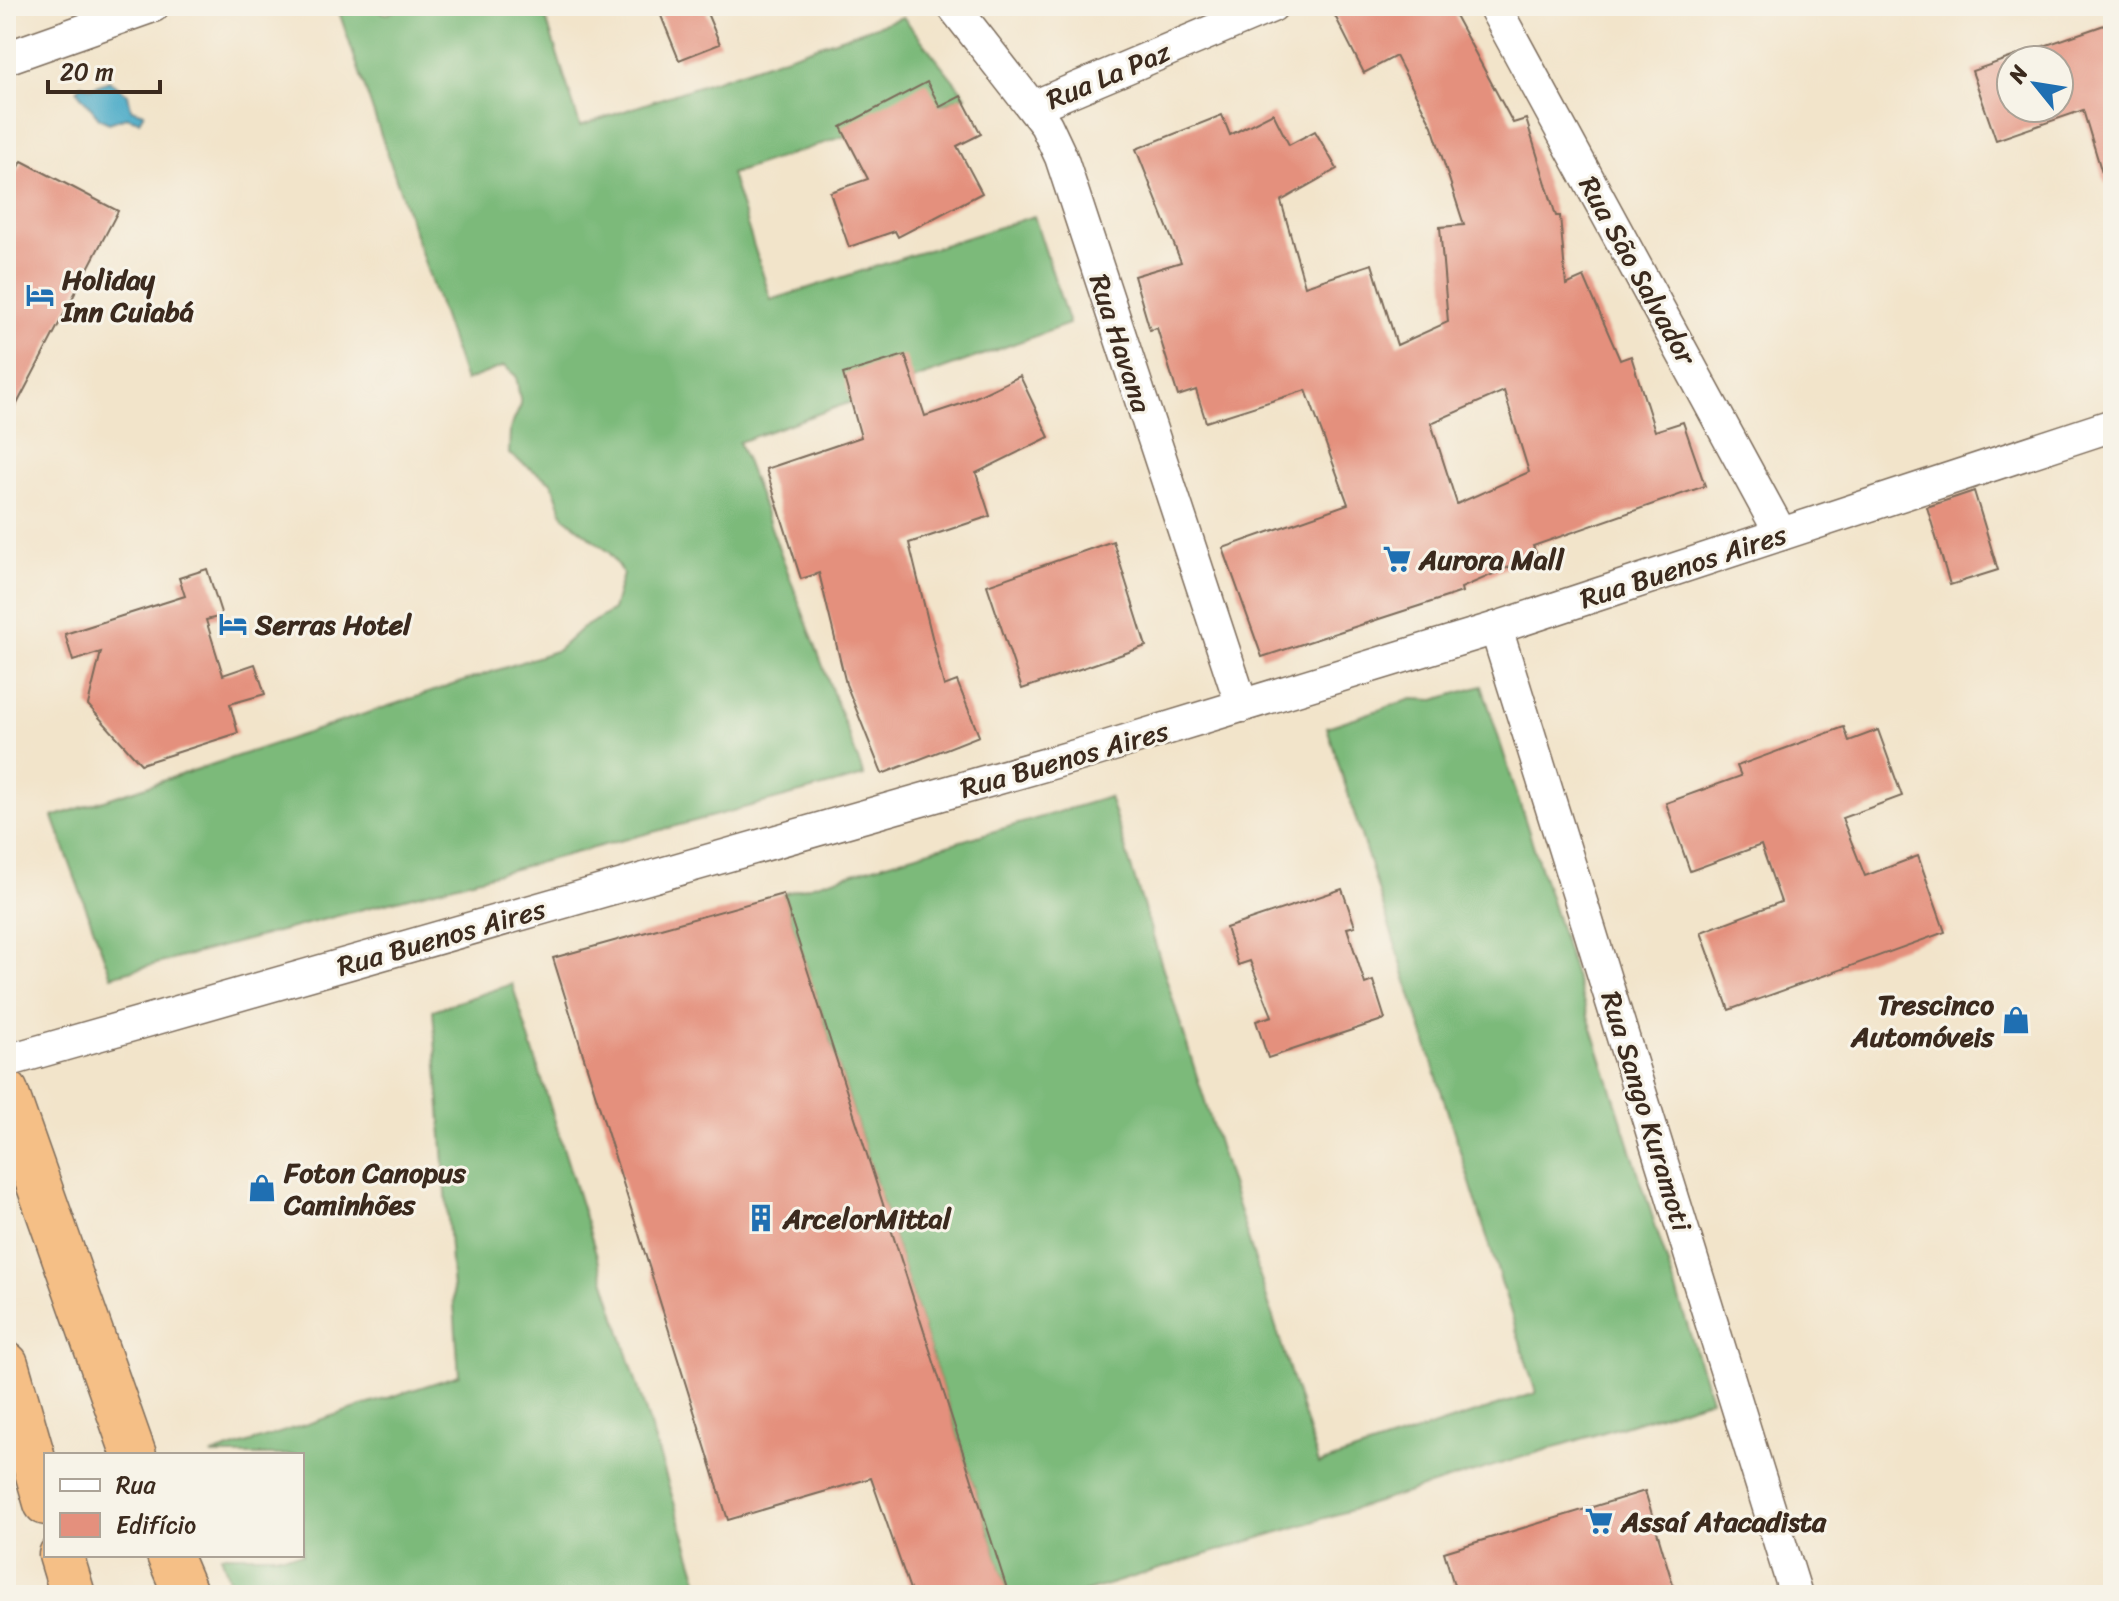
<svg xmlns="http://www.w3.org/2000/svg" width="2119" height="1601" font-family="Sriracha,sans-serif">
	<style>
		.forest { fill: #7cba7a; stroke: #5c724c; stroke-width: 2 }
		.water { fill: #48aac7; stroke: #426a72; stroke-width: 2 }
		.building { fill: #e4907d; fill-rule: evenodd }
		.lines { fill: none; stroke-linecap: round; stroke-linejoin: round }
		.street-casing { stroke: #7b6b5a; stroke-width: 35 }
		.highway-casing { stroke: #7b6b5a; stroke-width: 47 }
		.street { stroke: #fff; stroke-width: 32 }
		.highway { stroke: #f5bf86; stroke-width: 44 }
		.labels { text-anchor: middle; stroke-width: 6; stroke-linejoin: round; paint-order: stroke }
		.street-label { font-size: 28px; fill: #3b2a1e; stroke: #f7f3e8 }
		.poi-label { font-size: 28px; font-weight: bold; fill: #3b2a1e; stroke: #f7f3e8; text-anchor: start }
	</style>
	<rect width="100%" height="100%" fill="#f7f3e8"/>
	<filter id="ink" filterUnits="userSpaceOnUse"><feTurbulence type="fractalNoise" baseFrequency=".0125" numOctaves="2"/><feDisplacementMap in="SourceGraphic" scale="16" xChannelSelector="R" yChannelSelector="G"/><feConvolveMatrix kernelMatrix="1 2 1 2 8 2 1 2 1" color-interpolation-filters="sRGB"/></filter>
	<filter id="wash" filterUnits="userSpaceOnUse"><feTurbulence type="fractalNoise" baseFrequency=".006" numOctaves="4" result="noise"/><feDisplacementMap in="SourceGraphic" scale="32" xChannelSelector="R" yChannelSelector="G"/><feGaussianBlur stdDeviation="1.8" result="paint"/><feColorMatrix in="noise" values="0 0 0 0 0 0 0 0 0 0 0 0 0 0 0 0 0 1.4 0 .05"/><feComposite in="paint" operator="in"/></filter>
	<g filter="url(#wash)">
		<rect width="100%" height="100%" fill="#f2e4ca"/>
		<g class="forest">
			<polygon points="337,6 366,6 387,14 405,6 542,6 580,126 903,17 966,96 731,174 771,300 1034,216 1069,324 739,442 864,776 111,976 53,817 558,650 581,629 613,610 623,574 609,552 564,517 552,483 509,454 510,429 521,405 516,376 504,366 465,381"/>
			<polygon points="1482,686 1711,1399 1075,1595 1009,1595 783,894 1109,797 1319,1464 1536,1393 1327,727 1412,699 1434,700"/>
			<polygon points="512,984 703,1595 234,1595 221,1555 302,1555 302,1455 211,1455 459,1375 433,1010"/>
		</g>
		<polygon class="water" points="109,81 128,94 131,109 144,113 139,121 126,117 109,123 100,119 77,91 81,84 91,88"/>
		<g id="blocks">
			<g class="building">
				<polygon points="657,6 704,6 720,44 679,60"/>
				<path d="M1330,6H1450L1513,123L1526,119L1556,216H1560L1566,285L1584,277L1620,360L1631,356L1655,431L1683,422L1705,486L1533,546L1537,555L1461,588L1462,592L1262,657L1223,548L1348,504L1306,390L1206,422L1196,390L1178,396L1157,328L1150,330L1134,276L1181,262L1136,149L1222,115L1230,135L1273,113L1289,145L1315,131L1337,169L1281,201L1305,286L1372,264L1397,345L1448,322L1440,227L1464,225L1432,126L1396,56L1364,73ZM1504,391L1529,472L1457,504L1431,423Z"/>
				<path d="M2113,22V182L2105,183L2083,110L1996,140L1972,71ZM2011,60H2059V108H2011Z"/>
				<polygon points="927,82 940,107 961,96 981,134 957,146 982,193 898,237 895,231 849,247 830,192 868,179 841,127"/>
				<polygon points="22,161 118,211 6,425 6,192"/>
				<polygon points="905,355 925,416 961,404 1020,376 1049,437 976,473 990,516 909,543 944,686 957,681 979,736 882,774 846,684 819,573 801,579 766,469 861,437 843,374"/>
				<polygon points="1974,491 1998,570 1950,585 1927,507"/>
				<polygon points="1113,541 1146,646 1022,689 987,585"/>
				<polygon points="207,569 222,616 206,620 223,675 255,664 265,694 230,704 238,733 141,764 88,705 101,652 73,661 65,634 185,596 179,578"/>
				<polygon points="1844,727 1849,741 1878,730 1902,796 1842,818 1865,876 1918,856 1945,932 1729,1010 1701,932 1781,902 1761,845 1690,871 1666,803 1741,776 1737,766"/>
				<polygon points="1342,889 1355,926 1347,928 1365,984 1373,981 1385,1019 1268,1058 1256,1021 1272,1016 1250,961 1238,965 1226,928"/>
				<polygon points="783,894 1009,1595 912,1595 871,1478 728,1520 553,958"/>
				<polygon points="1645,1491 1676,1595 1457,1595 1444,1552"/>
			</g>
		</g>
	</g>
	<g filter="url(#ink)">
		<use href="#blocks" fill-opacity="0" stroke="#7b6b5a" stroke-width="2"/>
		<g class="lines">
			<defs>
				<g id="street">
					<polyline points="953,6 1046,125 1061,157 1242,706"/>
					<polyline points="1494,6 1781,534"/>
					<polyline points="6,58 153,6"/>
					<polyline points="1033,107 1272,6"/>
					<polyline points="1496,628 1796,1595"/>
					<polyline points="6,1061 1093,751 1496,628 2113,425"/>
				</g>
				<g id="highway">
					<polyline points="6,1092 134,1455"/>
					<polyline points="6,1364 46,1503"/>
					<polyline points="61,1555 73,1595"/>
					<polyline points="169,1555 186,1595"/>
				</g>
			</defs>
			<use href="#street" class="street-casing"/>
			<use href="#highway" class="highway-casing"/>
			<use href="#street" class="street"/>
			<use href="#highway" class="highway"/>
		</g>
	</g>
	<defs>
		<symbol id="hotel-bare" viewBox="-9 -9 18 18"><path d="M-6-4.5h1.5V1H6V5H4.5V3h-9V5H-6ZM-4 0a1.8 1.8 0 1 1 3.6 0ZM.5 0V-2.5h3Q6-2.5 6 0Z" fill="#1f6fb2" stroke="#f7f3e8" stroke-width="2.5" paint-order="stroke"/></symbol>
		<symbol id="supermarket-bare" viewBox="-9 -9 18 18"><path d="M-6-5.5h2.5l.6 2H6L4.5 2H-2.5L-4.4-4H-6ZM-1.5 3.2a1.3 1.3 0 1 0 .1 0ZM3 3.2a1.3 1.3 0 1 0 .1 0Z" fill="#1f6fb2" stroke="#f7f3e8" stroke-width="2.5" paint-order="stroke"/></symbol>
		<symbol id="shop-bare" viewBox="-9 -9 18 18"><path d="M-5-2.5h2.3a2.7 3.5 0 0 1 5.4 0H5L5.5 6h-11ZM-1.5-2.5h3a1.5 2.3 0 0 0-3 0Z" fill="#1f6fb2" stroke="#f7f3e8" stroke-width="2.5" paint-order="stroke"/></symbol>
		<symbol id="building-bare" viewBox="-9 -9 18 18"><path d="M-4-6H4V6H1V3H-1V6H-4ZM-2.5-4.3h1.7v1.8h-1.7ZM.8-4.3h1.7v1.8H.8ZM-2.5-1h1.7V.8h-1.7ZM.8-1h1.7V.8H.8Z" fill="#1f6fb2" stroke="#f7f3e8" stroke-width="2.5" paint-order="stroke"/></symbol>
	</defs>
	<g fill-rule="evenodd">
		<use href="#hotel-bare" x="20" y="275" width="40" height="40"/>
		<use href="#supermarket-bare" x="1377" y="539" width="40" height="40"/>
		<use href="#hotel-bare" x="213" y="604" width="40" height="40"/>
		<use href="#shop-bare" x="1996" y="1000" width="40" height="40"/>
		<use href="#shop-bare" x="242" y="1168" width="40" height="40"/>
		<use href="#building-bare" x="741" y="1198" width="40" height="40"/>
		<use href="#supermarket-bare" x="1579" y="1501" width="40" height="40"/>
	</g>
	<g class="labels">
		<g class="street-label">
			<text transform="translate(1108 75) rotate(-23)" y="10">Rua La Paz</text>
			<text transform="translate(1638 270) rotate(61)" y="10">Rua São Salvador</text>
			<text transform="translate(1121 343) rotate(72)" y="10">Rua Havana</text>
			<text transform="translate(1683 566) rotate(-18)" y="10">Rua Buenos Aires</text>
			<text transform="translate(1064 759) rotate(-16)" y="10">Rua Buenos Aires</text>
			<text transform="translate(441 937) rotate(-16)" y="10">Rua Buenos Aires</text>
			<text transform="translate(1647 1111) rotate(73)" y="10">Rua Sango Kuramoti</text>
		</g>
		<g class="poi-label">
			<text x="62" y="289">Holiday<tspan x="62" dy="32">Inn Cuiabá</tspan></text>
			<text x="1419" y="569">Aurora Mall</text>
			<text x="255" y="634">Serras Hotel</text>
			<text x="1994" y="1014" text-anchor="end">Trescinco<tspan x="1994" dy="32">Automóveis</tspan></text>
			<text x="284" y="1182">Foton Canopus<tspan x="284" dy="32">Caminhões</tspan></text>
			<text x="783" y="1228">ArcelorMittal</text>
			<text x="1621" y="1531">Assaí Atacadista</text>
		</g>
	</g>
	<rect width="2119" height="1601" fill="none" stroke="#f7f3e8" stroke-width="32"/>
	<rect x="44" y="1453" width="260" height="104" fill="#f7f3e8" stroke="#aca397" stroke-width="2"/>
	<rect x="60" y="1479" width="40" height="12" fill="#ffffff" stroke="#aca397" stroke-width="2"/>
	<text x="116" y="1493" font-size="24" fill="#3b2a1e">Rua</text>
	<rect x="60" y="1513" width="40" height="24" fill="#e4907d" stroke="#aca397" stroke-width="2"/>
	<text x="116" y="1533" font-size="24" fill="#3b2a1e">Edifício</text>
	<g transform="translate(2035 84) rotate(300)"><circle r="38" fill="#f7f3e8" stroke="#aca397" stroke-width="2"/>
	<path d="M0-6L14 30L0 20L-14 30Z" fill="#1f6fb2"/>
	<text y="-12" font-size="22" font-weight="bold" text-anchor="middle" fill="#3b2a1e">N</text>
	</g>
	<path d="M48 80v12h112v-12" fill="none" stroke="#3b2a1e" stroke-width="4"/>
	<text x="60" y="80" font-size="24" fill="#3b2a1e" stroke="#f7f3e8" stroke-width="6" paint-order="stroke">20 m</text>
</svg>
